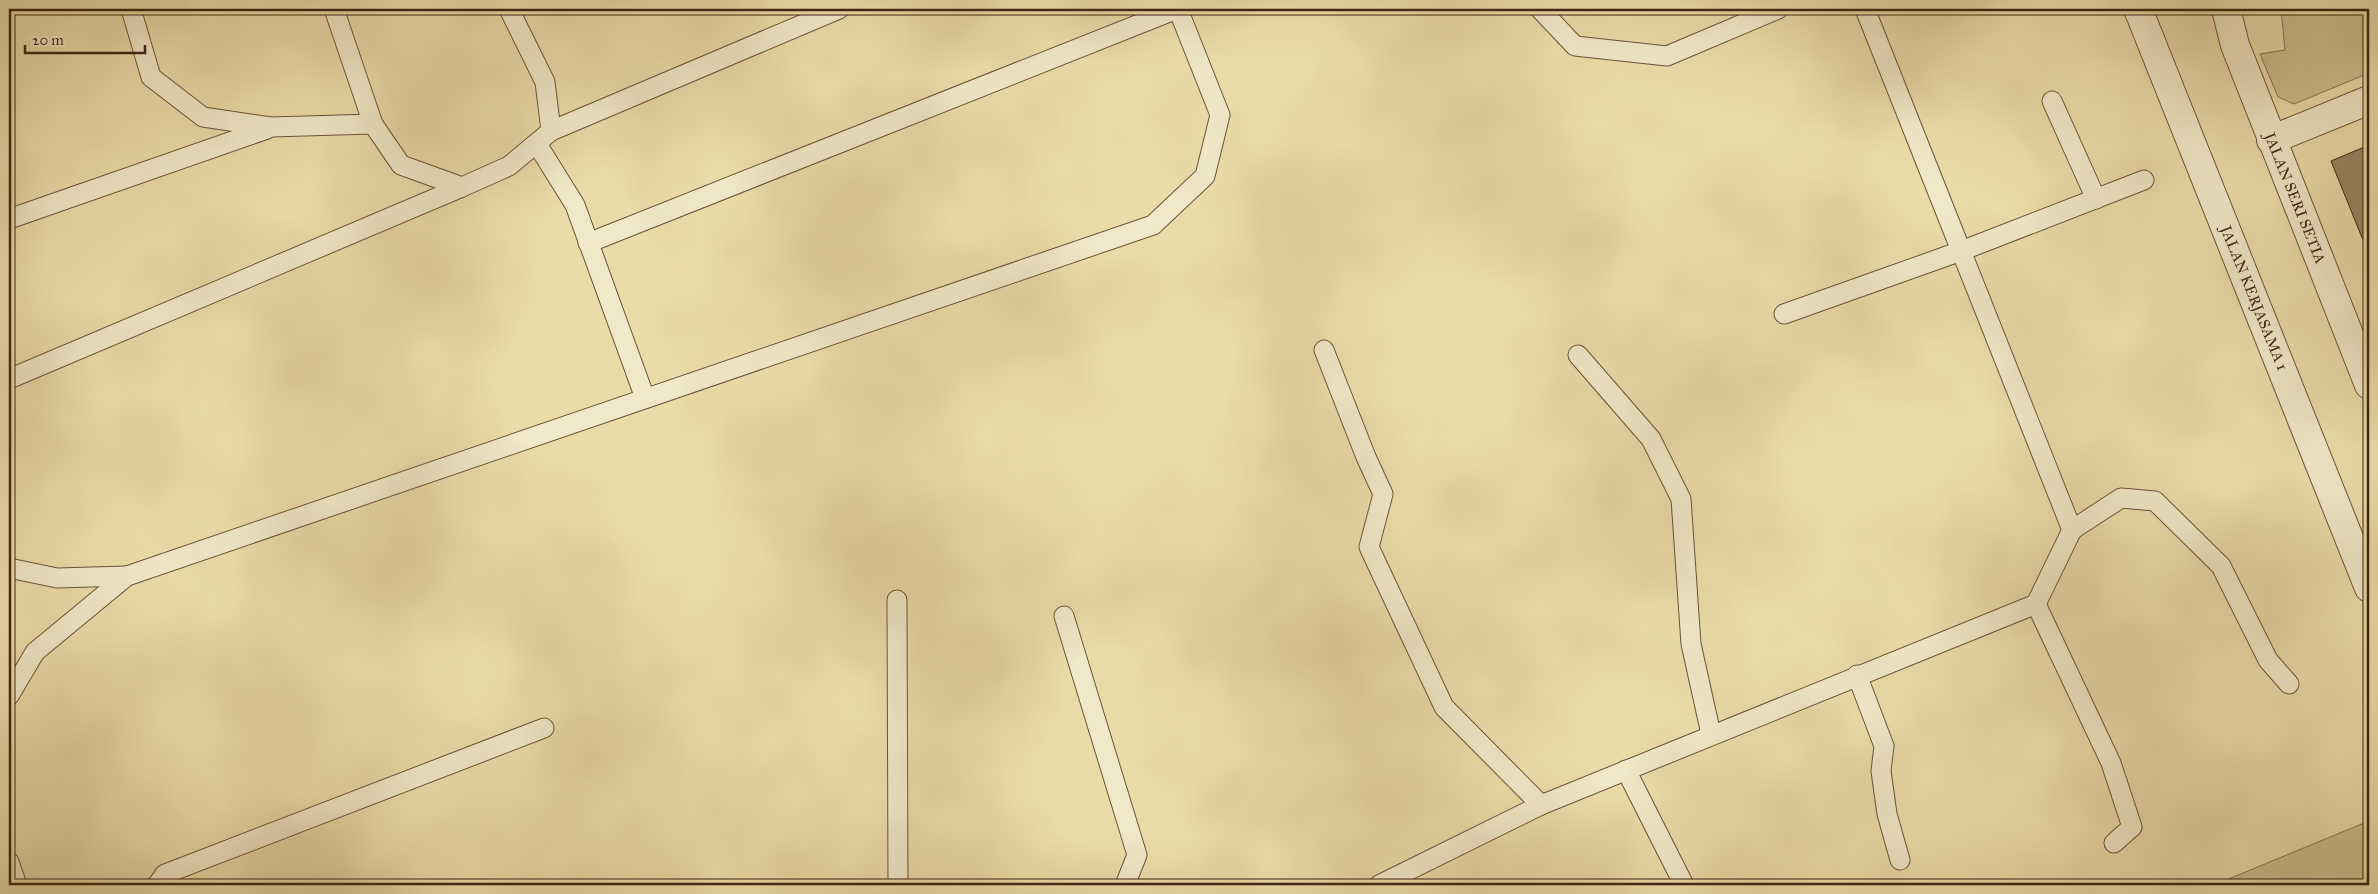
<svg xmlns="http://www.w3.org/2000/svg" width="2378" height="894" font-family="'IM FELL Great Primer',serif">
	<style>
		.green { fill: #cdbd90; stroke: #877152 }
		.building { fill: #998461; stroke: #412514 }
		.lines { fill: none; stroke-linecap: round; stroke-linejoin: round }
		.service-casing { stroke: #6b5339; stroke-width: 21 }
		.minor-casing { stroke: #6b5339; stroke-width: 30 }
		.service { stroke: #f1e8c7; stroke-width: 19 }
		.minor { stroke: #f1e8c7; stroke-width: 28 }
		.labels { text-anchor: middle; stroke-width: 4.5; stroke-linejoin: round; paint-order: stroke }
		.street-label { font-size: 15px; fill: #412514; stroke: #f1e8c7 }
	</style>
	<rect width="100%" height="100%" fill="#eadca9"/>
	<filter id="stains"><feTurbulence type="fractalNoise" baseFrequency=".004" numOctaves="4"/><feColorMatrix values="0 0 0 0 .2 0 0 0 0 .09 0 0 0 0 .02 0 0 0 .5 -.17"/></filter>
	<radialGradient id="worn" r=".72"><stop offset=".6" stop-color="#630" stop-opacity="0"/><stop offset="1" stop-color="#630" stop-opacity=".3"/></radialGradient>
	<g class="green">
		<polygon points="2281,9 2369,9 2369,73 2294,104 2278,97 2260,54 2285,50"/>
		<polygon points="2369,821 2369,885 2214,885"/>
	</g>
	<polygon class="building" points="2369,145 2369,243 2365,245 2331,161"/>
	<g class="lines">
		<defs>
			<g id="service">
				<polyline points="131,9 151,77 203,117 271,127 373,124"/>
				<polyline points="334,9 373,124 401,165 462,187 509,166 551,131"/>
				<polyline points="509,9 545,82 551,131 839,9"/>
				<polyline points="1540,9 1575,46 1667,56 1778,9"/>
				<polyline points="2052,101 2096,199"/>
				<polyline points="537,144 575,205 645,398"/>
				<polyline points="9,219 267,129"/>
				<polyline points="588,243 1177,9"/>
				<polyline points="1784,314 1961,251 2144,180"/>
				<polyline points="1324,350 1366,457 1383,494 1369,547 1444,707 1541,805"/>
				<polyline points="1578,355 1651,439 1681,499 1691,644 1711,734"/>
				<polyline points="9,379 462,187"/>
				<polyline points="2072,530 2121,498 2155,501 2221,566 2268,660 2289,684"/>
				<polyline points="9,568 57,578 127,576"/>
				<polyline points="897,600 898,885"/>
				<polyline points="2036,604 2111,763 2132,827 2114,843"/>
				<polyline points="1064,616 1137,855 1125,885"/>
				<polyline points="1857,675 1884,746 1881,771 1887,814 1900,860"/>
				<polyline points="9,696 35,652 127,576 1153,225 1205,176 1220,115 1178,9"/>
				<polyline points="1626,770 1684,885"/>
				<polyline points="9,862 17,885"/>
				<polyline points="157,885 165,874 544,728"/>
				<polyline points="1379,885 1541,805 2036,604 2072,530 1865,9"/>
			</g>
			<g id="minor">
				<polyline points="2138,9 2369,588"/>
				<polyline points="2226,9 2235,45 2369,385"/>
				<polyline points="2271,140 2369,100"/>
			</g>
		</defs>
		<use href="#service" class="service-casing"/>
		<use href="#minor" class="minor-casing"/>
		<use href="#service" class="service"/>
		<use href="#minor" class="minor"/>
	</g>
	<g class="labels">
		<g class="street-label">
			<text transform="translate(2295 198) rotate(68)" y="5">JALAN SERI SETIA</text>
			<text transform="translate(2254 298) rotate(68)" y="5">JALAN KERJASAMA 1</text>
		</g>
	</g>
	<rect width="2378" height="894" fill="none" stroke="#eadca9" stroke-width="30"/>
	<rect x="10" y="10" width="2358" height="874" fill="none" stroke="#412514" stroke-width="2.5"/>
	<rect x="15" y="15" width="2348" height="864" fill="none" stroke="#412514"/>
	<path d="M25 45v8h120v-8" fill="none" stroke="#412514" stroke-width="2.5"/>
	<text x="32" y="45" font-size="15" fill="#412514" stroke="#f1e8c7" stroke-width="4" paint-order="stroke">20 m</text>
	<rect width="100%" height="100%" filter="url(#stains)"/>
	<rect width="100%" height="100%" fill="url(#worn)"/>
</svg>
